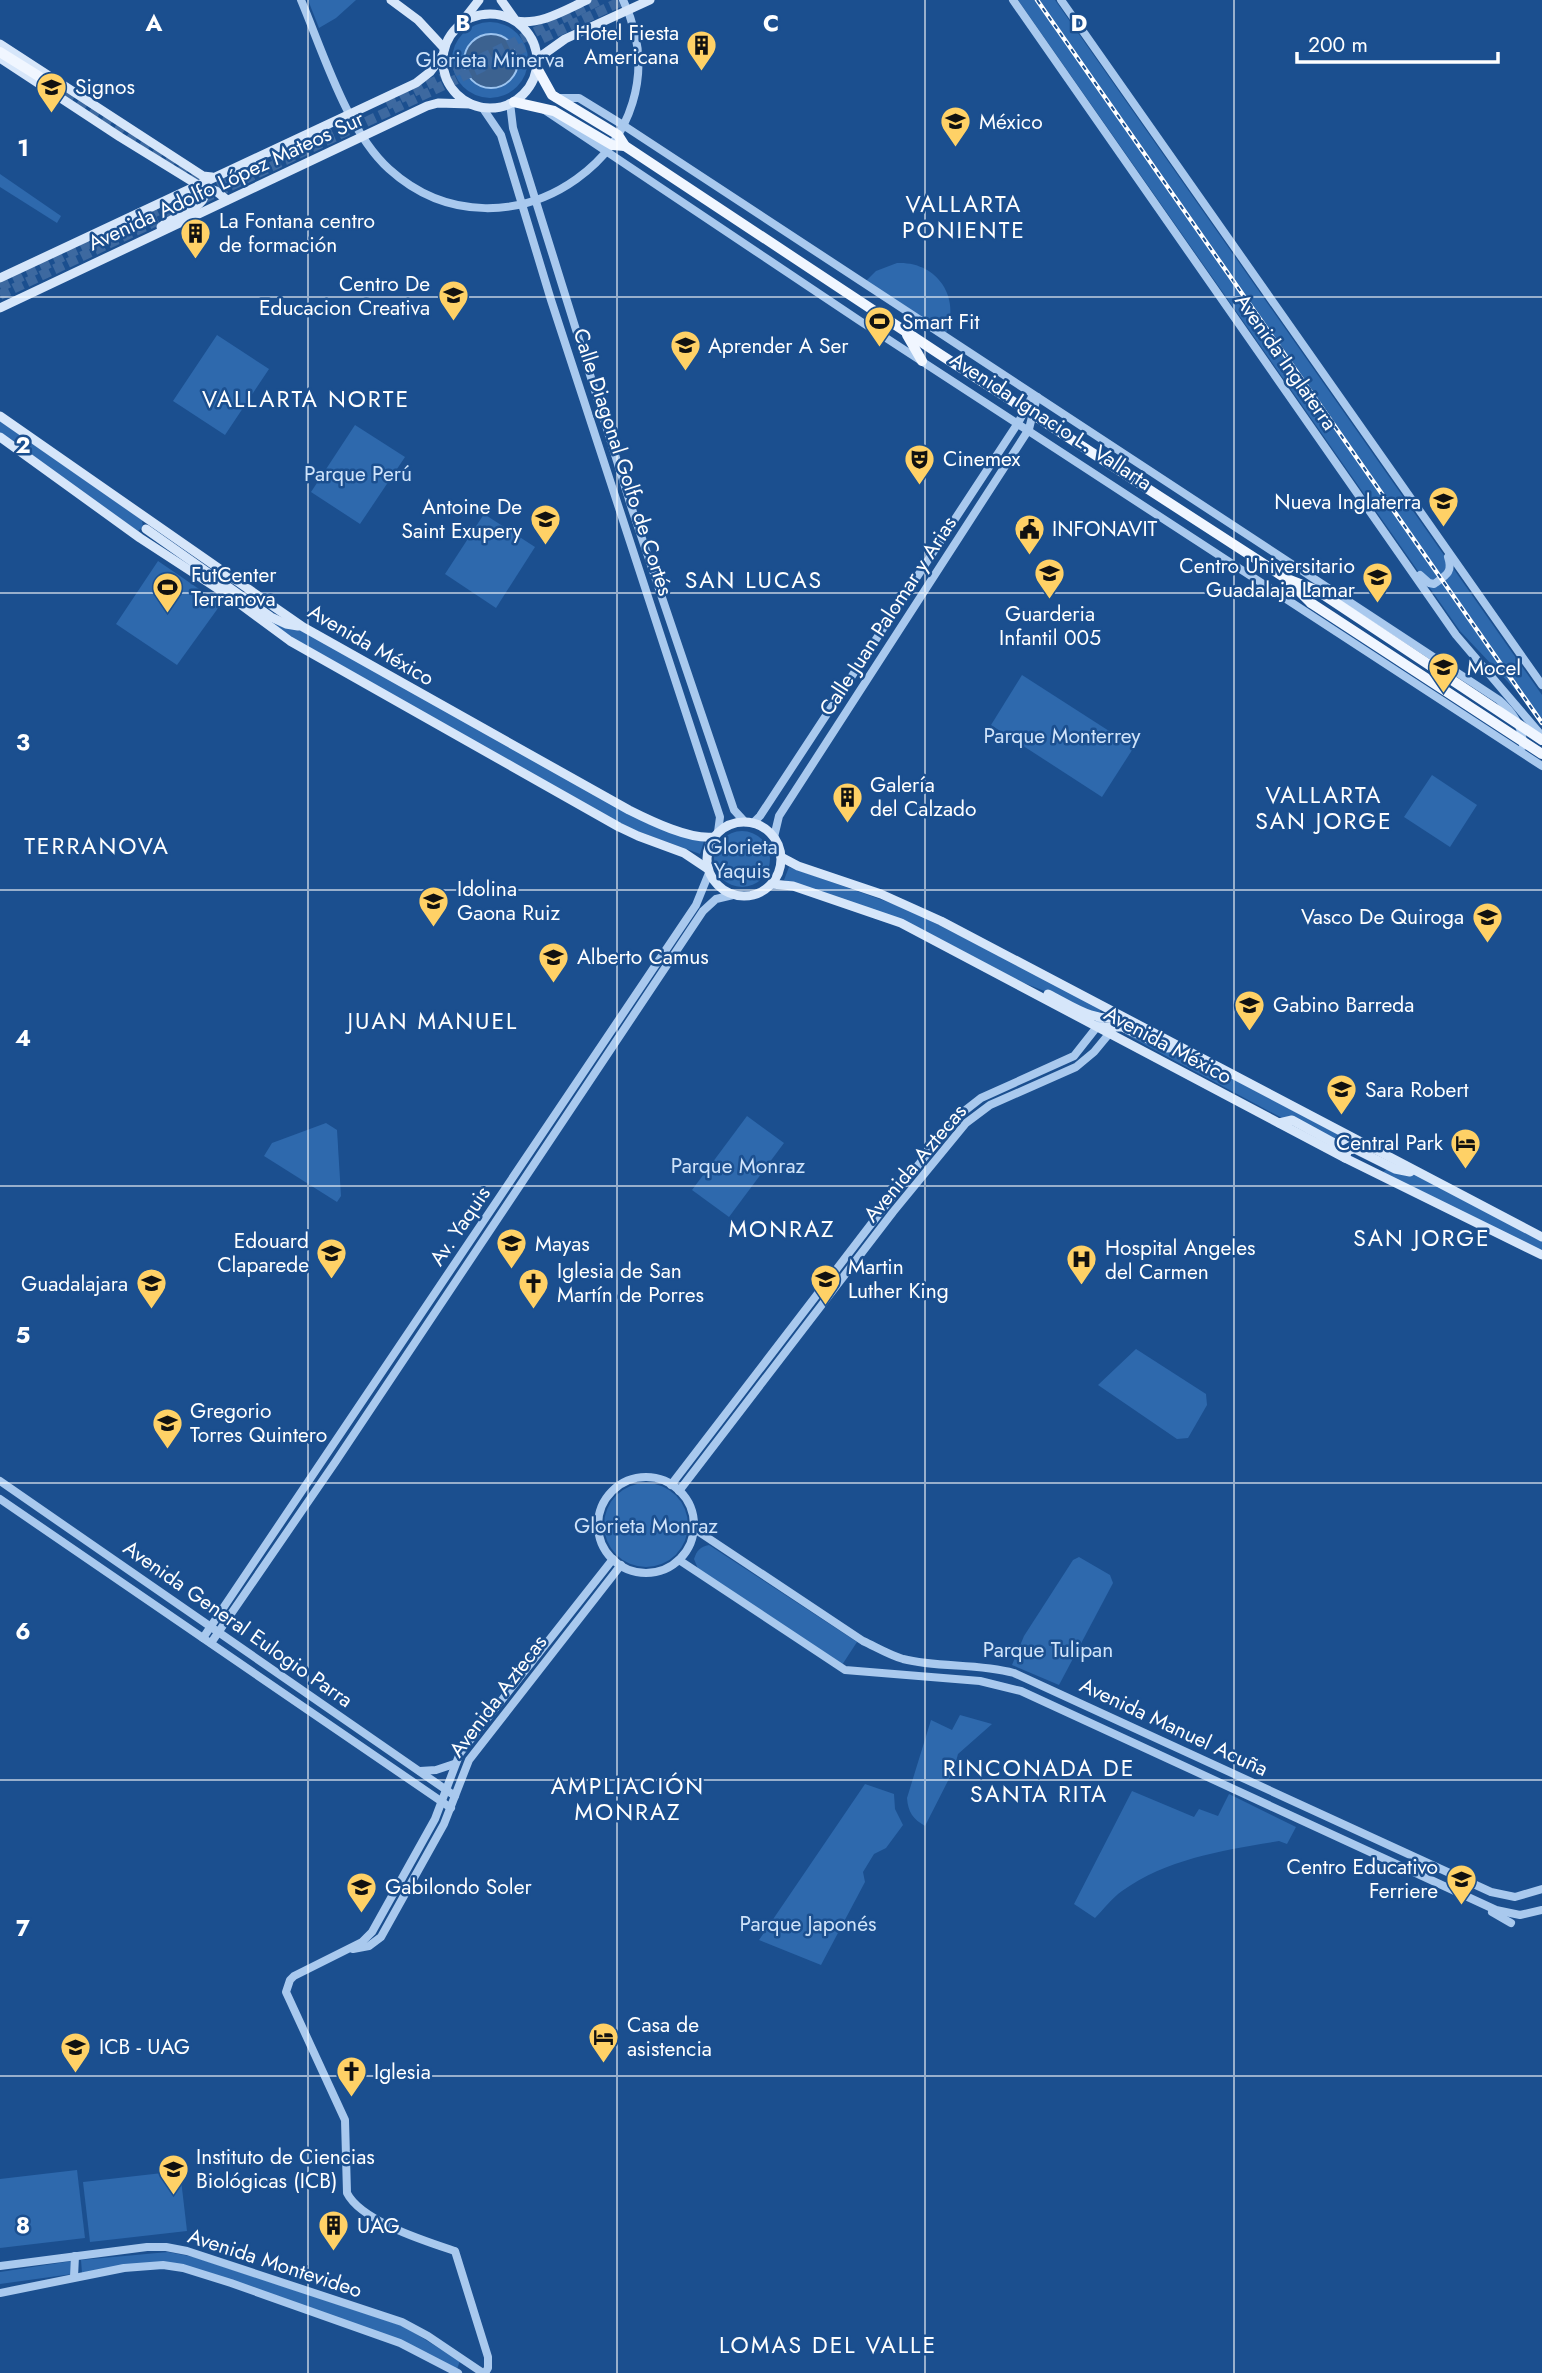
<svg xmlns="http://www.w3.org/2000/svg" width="1542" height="2373" font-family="Jost,sans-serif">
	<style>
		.green { fill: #2e69ad }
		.water { fill: #3c6290; stroke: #9cc4f0; stroke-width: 2 }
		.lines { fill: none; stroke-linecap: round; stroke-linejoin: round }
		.primary-tunnel { stroke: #3d69a0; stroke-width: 10; stroke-dasharray: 10 5; stroke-linecap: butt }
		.tertiary { stroke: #a9c9ee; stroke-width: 8 }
		.secondary { stroke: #d6e6fa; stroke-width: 9 }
		.primary { stroke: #f0f6ff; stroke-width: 10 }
		.rail-casing { stroke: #fff; stroke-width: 4.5 }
		.rail { stroke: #1b4f8f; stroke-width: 2; stroke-dasharray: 5; stroke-linecap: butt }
		.primary-bridge { stroke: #f0f6ff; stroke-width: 10 }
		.grid { fill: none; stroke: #fff; stroke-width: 2; stroke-opacity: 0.55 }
		.labels { text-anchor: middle; stroke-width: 5; stroke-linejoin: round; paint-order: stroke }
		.poi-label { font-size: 21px; fill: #fff; stroke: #1b4f8f; text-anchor: start }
		.park-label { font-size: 21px; fill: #cfe3fa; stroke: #1b4f8f }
		.street-label { font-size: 21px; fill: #fff; stroke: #1b4f8f }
		.neighbourhood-label { font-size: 23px; letter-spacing: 2px; fill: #fff; stroke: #1b4f8f }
		.grid-label { font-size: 23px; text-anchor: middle; font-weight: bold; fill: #fff; stroke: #1b4f8f; stroke-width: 5; stroke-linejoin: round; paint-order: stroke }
	</style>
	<rect width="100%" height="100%" fill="#1b4f8f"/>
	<g class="green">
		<polygon points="308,0 356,0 336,18 319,28"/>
		<polygon points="1018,0 1055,0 1542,695 1542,718 1460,631"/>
		<circle cx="490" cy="60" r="38"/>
		<polygon points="0,174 61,216 57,223 0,187"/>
		<path d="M897,263C936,261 961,296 946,333L866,281L876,271Z"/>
		<polygon points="217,335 269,369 225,435 173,401"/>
		<polygon points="0,421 142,520 143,527 138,531 0,435"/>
		<polygon points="355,425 405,457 360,524 311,492"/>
		<polygon points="484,514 535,547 496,608 445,574"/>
		<polygon points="158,561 221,604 177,665 116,624"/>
		<polygon points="254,606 303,628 625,810 704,841 700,854 629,828 289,639"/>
		<polygon points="1022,675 1134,747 1102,797 991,725"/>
		<polygon points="1432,775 1477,805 1450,847 1404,817"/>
		<circle cx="742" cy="859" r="28"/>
		<polygon points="789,867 905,908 1102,1008 1097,1017 1057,996 1019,981 940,939 883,914 784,880"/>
		<polygon points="1125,1032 1212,1068 1341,1136 1338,1141 1282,1118 1125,1034"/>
		<polygon points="747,1116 784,1143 729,1217 692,1190"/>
		<polygon points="326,1123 337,1130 341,1196 337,1202 264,1156 272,1143"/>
		<polygon points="1389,1168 1419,1175 1542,1238 1542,1252 1380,1174"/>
		<polygon points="1136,1349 1206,1394 1207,1405 1188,1438 1177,1439 1098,1385"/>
		<circle cx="646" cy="1525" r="42"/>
		<path d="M709,1545L857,1642L842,1665L698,1569L694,1559C697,1550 700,1547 709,1545Z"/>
		<polygon points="1079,1557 1110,1575 1113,1583 1059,1685 1012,1665 1024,1636 1073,1560"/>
		<path d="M960,1715L992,1724L958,1754L954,1769L925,1826C913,1819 908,1812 907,1798L931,1720L952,1730Z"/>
		<polygon points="865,1784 894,1794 895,1809 903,1825 886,1848 874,1854 863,1872 865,1882 821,1965 759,1940"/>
		<path d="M1132,1791L1194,1817L1199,1809L1218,1816L1229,1794L1296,1827L1287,1844L1279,1841C1225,1850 1168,1858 1122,1891C1112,1898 1104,1909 1095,1918L1074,1904Z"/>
		<polygon points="77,2170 85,2238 0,2248 0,2179"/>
		<polygon points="180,2171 187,2231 90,2242 83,2182"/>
		<polygon points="168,2252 194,2257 403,2326 460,2361 457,2369 428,2354 187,2266 82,2273 81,2260"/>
		<polygon points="72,2261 72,2274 0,2284 0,2272"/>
	</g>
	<circle class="water" cx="491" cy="61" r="27"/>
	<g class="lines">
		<g class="primary-tunnel">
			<polyline points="40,77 200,180 211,182"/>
			<polyline points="387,105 600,0"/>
			<polyline points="0,287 225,178 332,131"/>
			<polyline points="0,295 624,0"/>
		</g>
		<g class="tertiary">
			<path d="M301,0C323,52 347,131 389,169C507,276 693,145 623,0"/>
			<polyline points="1013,0 1456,635 1542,736"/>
			<polyline points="1061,0 1542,685"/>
			<path d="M556,98H579L623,125L1499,700C1513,712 1523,726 1523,746"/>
			<polyline points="510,103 513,128 632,509 734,810 745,822"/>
			<polyline points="482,107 501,135 551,300 720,817 718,832"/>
			<polyline points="543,109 860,321 1542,766"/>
			<path d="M1420,575L1429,583L1434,584C1447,575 1453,572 1448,557"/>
			<polyline points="753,823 760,816 1018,423 1033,395"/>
			<polyline points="774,837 779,816 1029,429 1037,397"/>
			<circle cx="646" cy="1525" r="48"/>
			<polyline points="0,1481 455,1796"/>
			<polyline points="671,1485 885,1206 958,1116 981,1098 1074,1056 1100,1023"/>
			<polyline points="679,1491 893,1212 966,1123 990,1105 1076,1067 1094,1052 1113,1029"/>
			<polyline points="0,1499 451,1808"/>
			<path d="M693,1528L863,1641C876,1647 889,1655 903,1659C939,1668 977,1663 1014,1673L1491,1892L1515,1897L1542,1889"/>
			<polyline points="679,1560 845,1670 980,1681 1021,1691 1496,1910 1520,1915 1542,1910"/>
			<polyline points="203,1638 696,905 709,873"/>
			<polyline points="211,1643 336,1461 703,911 716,899 733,895"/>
			<polyline points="420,1771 436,1770 454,1764"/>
			<polyline points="1492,1912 1511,1923"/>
			<polyline points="353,1949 369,1946 381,1937 444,1824 469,1760 621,1565"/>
			<polyline points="0,2266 147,2247 166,2247 187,2251 402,2322 428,2336 483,2373"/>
			<polyline points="74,2277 75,2256"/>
			<polyline points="0,2293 124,2268 163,2265 183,2268 231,2283 400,2343 458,2373"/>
			<path d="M485,2373L488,2368V2357L455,2251C425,2241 361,2221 347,2193L345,2120L286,1992L290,1980L294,1976L362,1942L372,1932L435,1819L460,1753L613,1559"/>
		</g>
		<g class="secondary">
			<polyline points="391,0 418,20 444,48"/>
			<path d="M501,0L516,21C541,25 563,11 587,0"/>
			<circle cx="490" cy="61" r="47"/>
			<polyline points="465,18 479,0"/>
			<polyline points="0,44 203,176 212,177"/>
			<polyline points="0,58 120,137 198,185 216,191 227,200"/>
			<polyline points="537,59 565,39 650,0"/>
			<path d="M161,227C174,214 210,209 205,187"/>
			<polyline points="0,278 416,83 430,72 442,56"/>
			<polyline points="0,308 427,106 438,103 471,104"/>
			<path d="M0,416L303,627L629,810C651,821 690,840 714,837"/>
			<polyline points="0,437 140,538 229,596 290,641 619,827 638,836 684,853 708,869"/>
			<polyline points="146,529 271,617 286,624 298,626"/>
			<circle cx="744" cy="859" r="37"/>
			<polyline points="781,857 798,866 881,894 941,921 1542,1237"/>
			<polyline points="772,884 793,886 901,923 1345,1158 1542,1255"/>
			<path d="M1048,994C1072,1006 1094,1023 1121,1017"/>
			<polyline points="1098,1027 1122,1027 1167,1048 1178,1047"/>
			<polyline points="1279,1123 1292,1120 1336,1144 1349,1137"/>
			<polyline points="1345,1158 1348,1150 1355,1149 1395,1169 1410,1172"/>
		</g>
		<g class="primary">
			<polyline points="0,52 40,77"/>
			<polyline points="537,68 552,95 618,135 625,146 941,355 1287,579 1318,591"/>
			<polyline points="514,102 554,111 612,145 625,146"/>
			<polyline points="907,335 922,361"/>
			<polyline points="1290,582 1311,603"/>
		</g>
		<defs>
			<polyline id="rail" points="1037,0 1542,723"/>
		</defs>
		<use href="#rail" class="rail-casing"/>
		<use href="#rail" class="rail"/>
		<g class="primary-bridge">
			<polyline points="1318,591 1542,740"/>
			<polyline points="1311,603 1542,754"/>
		</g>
	</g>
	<path class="grid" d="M308,0V2373M617,0V2373M925,0V2373M1234,0V2373M0,297H1542M0,593H1542M0,890H1542M0,1186H1542M0,1483H1542M0,1780H1542M0,2076H1542"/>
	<defs>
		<symbol id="building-pin" viewBox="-11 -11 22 30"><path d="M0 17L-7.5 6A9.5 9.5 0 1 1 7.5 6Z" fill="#ffd166" stroke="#1b4f8f"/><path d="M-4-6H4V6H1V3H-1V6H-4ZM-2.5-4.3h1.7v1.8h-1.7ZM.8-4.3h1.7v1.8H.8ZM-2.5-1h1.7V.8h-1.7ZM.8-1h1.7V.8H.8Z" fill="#111"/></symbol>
		<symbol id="university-pin" viewBox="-11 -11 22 30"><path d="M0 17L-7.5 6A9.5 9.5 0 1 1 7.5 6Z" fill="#ffd166" stroke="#1b4f8f"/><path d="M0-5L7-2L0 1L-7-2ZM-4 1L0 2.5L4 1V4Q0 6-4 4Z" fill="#111"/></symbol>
		<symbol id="school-pin" viewBox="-11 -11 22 30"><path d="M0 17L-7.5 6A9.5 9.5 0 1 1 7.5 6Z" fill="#ffd166" stroke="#1b4f8f"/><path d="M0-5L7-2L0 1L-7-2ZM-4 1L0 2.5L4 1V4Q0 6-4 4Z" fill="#111"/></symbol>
		<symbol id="stadium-pin" viewBox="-11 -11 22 30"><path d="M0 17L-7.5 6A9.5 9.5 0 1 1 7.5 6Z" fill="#ffd166" stroke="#1b4f8f"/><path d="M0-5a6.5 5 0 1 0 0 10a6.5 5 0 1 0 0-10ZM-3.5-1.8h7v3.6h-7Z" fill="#111"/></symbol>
		<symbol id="theatre-pin" viewBox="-11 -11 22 30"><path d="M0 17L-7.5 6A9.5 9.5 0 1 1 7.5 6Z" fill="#ffd166" stroke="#1b4f8f"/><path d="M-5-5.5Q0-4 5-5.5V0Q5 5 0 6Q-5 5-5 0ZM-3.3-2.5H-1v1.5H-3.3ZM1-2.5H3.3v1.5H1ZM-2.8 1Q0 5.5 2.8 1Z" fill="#111"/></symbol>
		<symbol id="civic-pin" viewBox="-11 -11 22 30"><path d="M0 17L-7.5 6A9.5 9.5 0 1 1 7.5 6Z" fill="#ffd166" stroke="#1b4f8f"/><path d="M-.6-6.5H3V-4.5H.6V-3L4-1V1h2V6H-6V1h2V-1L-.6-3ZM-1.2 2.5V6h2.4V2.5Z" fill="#111"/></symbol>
		<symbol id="hotel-pin" viewBox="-11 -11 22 30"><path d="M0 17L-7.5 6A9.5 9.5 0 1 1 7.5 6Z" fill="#ffd166" stroke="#1b4f8f"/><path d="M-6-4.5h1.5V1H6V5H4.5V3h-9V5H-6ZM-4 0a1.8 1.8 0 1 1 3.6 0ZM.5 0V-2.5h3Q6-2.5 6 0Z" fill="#111"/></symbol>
		<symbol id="hospital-pin" viewBox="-11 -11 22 30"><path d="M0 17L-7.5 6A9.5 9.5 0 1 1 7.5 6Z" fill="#ffd166" stroke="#1b4f8f"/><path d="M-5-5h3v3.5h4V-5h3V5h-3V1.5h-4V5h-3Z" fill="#111"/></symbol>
		<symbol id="church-pin" viewBox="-11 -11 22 30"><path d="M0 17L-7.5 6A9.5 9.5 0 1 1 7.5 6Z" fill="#ffd166" stroke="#1b4f8f"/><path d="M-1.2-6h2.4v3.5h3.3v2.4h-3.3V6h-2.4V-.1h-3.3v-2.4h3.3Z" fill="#111"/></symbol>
	</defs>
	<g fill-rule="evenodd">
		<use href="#building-pin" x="684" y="28" width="35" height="47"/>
		<use href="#university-pin" x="34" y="70" width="35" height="47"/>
		<use href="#school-pin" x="938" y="104" width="35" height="47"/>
		<use href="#building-pin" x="178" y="216" width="35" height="47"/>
		<use href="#school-pin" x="436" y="278" width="35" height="47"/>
		<use href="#stadium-pin" x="862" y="304" width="35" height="47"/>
		<use href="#school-pin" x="668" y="328" width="35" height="47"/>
		<use href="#theatre-pin" x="902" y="442" width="35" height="47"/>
		<use href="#school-pin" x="1426" y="484" width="35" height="47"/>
		<use href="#school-pin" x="528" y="502" width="35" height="47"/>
		<use href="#civic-pin" x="1012" y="512" width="35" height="47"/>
		<use href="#school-pin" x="1032" y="556" width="35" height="47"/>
		<use href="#university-pin" x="1360" y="560" width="35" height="47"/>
		<use href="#stadium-pin" x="150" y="570" width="35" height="47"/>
		<use href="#school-pin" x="1426" y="650" width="35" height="47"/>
		<use href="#building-pin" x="830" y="780" width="35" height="47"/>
		<use href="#school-pin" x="416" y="884" width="35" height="47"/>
		<use href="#school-pin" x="1470" y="900" width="35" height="47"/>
		<use href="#school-pin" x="536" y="940" width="35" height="47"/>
		<use href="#school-pin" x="1232" y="988" width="35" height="47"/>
		<use href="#school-pin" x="1324" y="1072" width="35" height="47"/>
		<use href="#hotel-pin" x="1448" y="1126" width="35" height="47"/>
		<use href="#school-pin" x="494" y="1226" width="35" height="47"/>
		<use href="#school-pin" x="314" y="1236" width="35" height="47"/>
		<use href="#hospital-pin" x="1064" y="1242" width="35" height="47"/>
		<use href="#school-pin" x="808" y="1262" width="35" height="47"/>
		<use href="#church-pin" x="516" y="1266" width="35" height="47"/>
		<use href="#school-pin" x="134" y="1266" width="35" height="47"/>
		<use href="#school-pin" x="150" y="1406" width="35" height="47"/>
		<use href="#school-pin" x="1444" y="1862" width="35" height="47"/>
		<use href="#school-pin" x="344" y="1870" width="35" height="47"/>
		<use href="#hotel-pin" x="586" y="2020" width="35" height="47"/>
		<use href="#university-pin" x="58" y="2030" width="35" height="47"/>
		<use href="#church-pin" x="334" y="2054" width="35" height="47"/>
		<use href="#university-pin" x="156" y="2152" width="35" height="47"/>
		<use href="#building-pin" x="316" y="2208" width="35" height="47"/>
	</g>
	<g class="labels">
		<g class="poi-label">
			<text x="679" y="40" text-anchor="end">Hotel Fiesta<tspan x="679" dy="24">Americana</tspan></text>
			<text x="75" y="94">Signos</text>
			<text x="979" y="129">México</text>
			<text x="219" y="228">La Fontana centro<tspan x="219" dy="24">de formación</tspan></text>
			<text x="430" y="291" text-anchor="end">Centro De<tspan x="430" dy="24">Educacion Creativa</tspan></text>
			<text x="902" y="329">Smart Fit</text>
			<text x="708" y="353">Aprender A Ser</text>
			<text x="943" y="466">Cinemex</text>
			<text x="1421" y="509" text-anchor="end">Nueva Inglaterra</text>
			<text x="522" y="514" text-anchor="end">Antoine De<tspan x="522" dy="24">Saint Exupery</tspan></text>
			<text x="1052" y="536">INFONAVIT</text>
			<text x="1355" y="573" text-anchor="end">Centro Universitario<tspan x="1355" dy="24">Guadalaja Lamar</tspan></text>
			<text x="191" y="582">FutCenter<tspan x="191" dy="24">Terranova</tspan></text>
			<text x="1050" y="621" text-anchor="middle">Guarderia<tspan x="1050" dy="24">Infantil 005</tspan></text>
			<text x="1467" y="675">Mocel</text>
			<text x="870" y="792">Galería<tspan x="870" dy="24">del Calzado</tspan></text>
			<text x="457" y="896">Idolina<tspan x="457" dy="24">Gaona Ruiz</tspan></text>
			<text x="1464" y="924" text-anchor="end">Vasco De Quiroga</text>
			<text x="577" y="964">Alberto Camus</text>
			<text x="1273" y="1012">Gabino Barreda</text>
			<text x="1365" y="1097">Sara Robert</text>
			<text x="1443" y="1150" text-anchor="end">Central Park</text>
			<text x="309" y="1248" text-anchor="end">Edouard<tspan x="309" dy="24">Claparede</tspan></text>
			<text x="535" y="1251">Mayas</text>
			<text x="1105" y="1255">Hospital Angeles<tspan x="1105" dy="24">del Carmen</tspan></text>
			<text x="848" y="1274">Martin<tspan x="848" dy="24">Luther King</tspan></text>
			<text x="557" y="1278">Iglesia de San<tspan x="557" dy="24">Martín de Porres</tspan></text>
			<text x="128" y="1291" text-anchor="end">Guadalajara</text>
			<text x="190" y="1418">Gregorio<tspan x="190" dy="24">Torres Quintero</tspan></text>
			<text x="1438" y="1874" text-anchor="end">Centro Educativo<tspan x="1438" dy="24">Ferriere</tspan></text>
			<text x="385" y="1894">Gabilondo Soler</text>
			<text x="627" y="2032">Casa de<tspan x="627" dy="24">asistencia</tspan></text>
			<text x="99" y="2054">ICB - UAG</text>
			<text x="374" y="2079">Iglesia</text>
			<text x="196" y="2164">Instituto de Ciencias<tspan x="196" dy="24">Biológicas (ICB)</tspan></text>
			<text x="357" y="2233">UAG</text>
		</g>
		<g class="park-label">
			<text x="490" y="67">Glorieta Minerva</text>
			<text x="358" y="481">Parque Perú</text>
			<text x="1062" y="743">Parque Monterrey</text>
			<text x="742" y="854">Glorieta<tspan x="742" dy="24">Yaquis</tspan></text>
			<text x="738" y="1173">Parque Monraz</text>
			<text x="646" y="1533">Glorieta Monraz</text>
			<text x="1048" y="1657">Parque Tulipan</text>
			<text x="808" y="1931">Parque Japonés</text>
		</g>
		<g class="street-label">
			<text transform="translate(226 181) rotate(-25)" y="7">Avenida Adolfo López Mateos Sur</text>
			<text transform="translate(1286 362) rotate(55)" y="7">Avenida Inglaterra</text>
			<text transform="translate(1051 421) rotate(33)" y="7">Avenida Ignacio L. Vallarta</text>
			<text transform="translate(623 462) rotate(72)" y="7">Calle Diagonal Golfo de Cortés</text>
			<text transform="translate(888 616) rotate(-57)" y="7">Calle Juan Palomar y Arias</text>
			<text transform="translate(371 645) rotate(30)" y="7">Avenida México</text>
			<text transform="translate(1168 1045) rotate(28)" y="7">Avenida México</text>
			<text transform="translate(915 1163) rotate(-50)" y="7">Avenida Aztecas</text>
			<text transform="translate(460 1226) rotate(-56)" y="7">Av. Yaquis</text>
			<text transform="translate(238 1624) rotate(35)" y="7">Avenida General Eulogio Parra</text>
			<text transform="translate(498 1696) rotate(-53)" y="7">Avenida Aztecas</text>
			<text transform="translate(1174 1727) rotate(25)" y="7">Avenida Manuel Acuña</text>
			<text transform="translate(275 2263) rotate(18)" y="7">Avenida Montevideo</text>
		</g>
		<g class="neighbourhood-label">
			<text x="964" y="212">VALLARTA<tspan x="964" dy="26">PONIENTE</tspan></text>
			<text x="306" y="407">VALLARTA NORTE</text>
			<text x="754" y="588">SAN LUCAS</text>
			<text x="1324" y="803">VALLARTA<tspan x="1324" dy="26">SAN JORGE</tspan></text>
			<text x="97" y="854">TERRANOVA</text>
			<text x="433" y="1029">JUAN MANUEL</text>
			<text x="782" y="1237">MONRAZ</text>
			<text x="1422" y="1246">SAN JORGE</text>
			<text x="1039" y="1776">RINCONADA DE<tspan x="1039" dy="26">SANTA RITA</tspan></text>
			<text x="628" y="1794">AMPLIACIÓN<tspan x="628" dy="26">MONRAZ</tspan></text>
			<text x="828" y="2353">LOMAS DEL VALLE</text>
		</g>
	</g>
	<g class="grid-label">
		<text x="154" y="31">A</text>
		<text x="463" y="31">B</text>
		<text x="771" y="31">C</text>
		<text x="1079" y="31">D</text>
		<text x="23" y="156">1</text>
		<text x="23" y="453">2</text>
		<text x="23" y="750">3</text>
		<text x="23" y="1046">4</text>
		<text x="23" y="1343">5</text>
		<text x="23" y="1639">6</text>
		<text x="23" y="1936">7</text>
		<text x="23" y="2233">8</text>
	</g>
	<path d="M1297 52v10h201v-10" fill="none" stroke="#ffffff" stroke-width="3.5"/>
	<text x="1308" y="52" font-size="21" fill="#ffffff" stroke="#1b4f8f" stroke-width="5" paint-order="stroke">200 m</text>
</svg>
